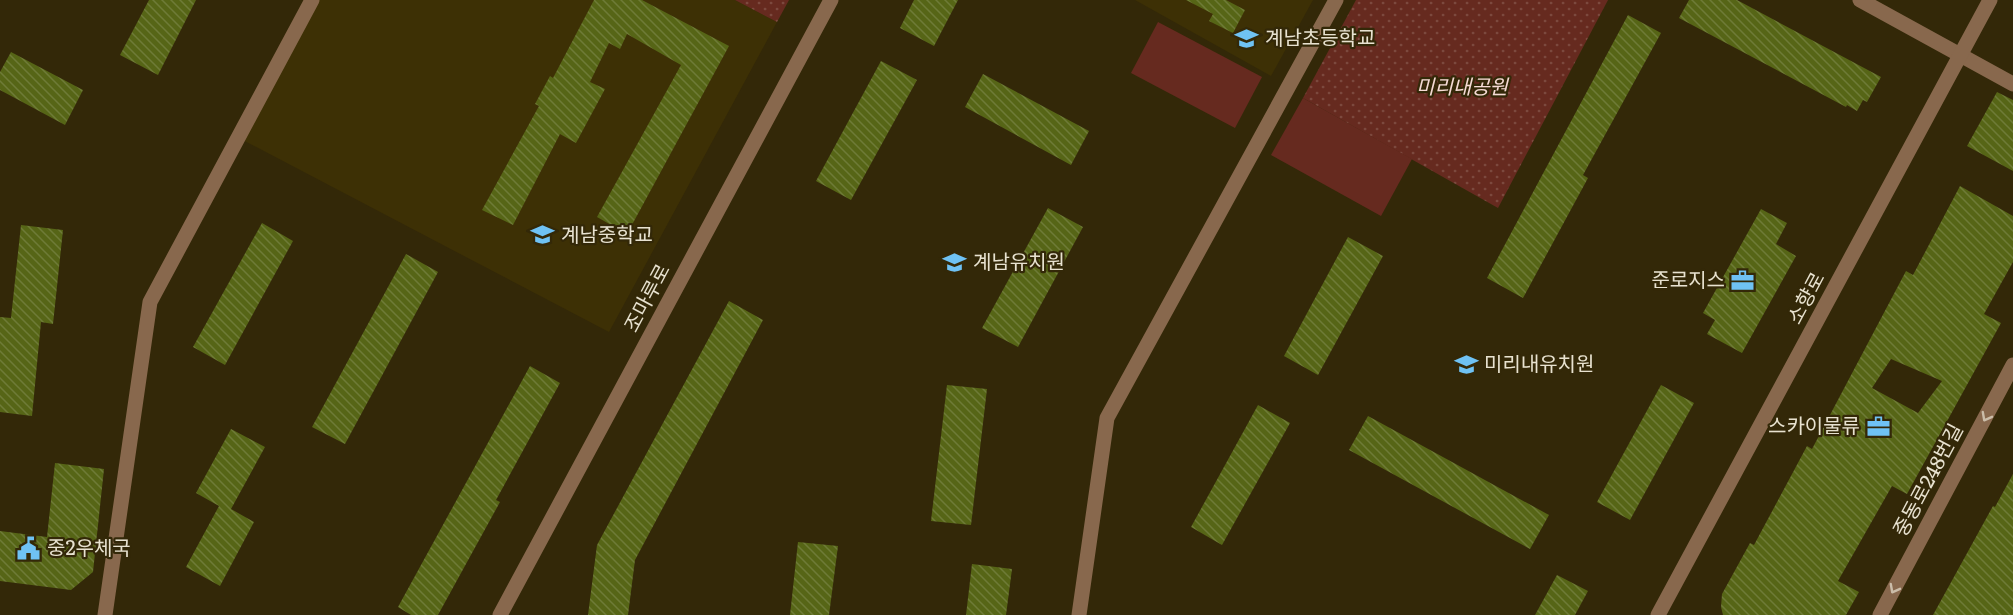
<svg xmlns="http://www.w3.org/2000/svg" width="2013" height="615" font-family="Literata,'Noto Sans KR',serif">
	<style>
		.built { fill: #3d3005 }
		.grass { fill: url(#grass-dots) }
		.pitch { fill: #662a1f }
		.building { fill: url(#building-back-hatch); fill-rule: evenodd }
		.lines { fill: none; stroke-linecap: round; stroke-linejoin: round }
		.minor { stroke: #88684d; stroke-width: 15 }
		.oneway { stroke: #cbbda9 }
		.labels { text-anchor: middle; stroke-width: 4.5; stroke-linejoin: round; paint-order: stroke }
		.poi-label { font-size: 20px; fill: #e8e2d0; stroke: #332808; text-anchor: start }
		.park-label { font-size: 20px; font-style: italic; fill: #f6dbd5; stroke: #332808 }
		.street-label { font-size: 20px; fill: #e8e2d0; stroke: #332808 }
	</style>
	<defs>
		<pattern id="grass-dots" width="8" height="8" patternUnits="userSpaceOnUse" patternTransform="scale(1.5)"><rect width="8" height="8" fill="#662a1f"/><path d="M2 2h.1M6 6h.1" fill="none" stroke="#7c493e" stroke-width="1.8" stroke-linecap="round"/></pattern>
		<pattern id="building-back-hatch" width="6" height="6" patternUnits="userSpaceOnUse" patternTransform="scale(1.5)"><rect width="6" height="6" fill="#566516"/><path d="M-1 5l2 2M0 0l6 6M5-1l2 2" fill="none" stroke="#6e7b37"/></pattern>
	</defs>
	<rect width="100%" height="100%" fill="#332808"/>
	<g class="built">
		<polygon points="312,0 735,0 777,22 609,332 239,138"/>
		<polygon points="1135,0 1313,0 1271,76"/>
	</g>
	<g class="grass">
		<polygon points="735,0 789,0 777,22"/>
		<polygon points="1356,0 1608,0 1498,208 1303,98"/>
	</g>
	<g class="pitch">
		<polygon points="1158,22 1262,77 1235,128 1131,73"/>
		<polygon points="1303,98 1412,159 1381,216 1271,155"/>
	</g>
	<g class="building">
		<polygon points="149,0 196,0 158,75 120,55"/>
		<polygon points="594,0 642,0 729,46 627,234 597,217 681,65 627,34 620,49 609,43 590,82 605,89 576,143 560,134 513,225 482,210 539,106 535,104 550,76 553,78"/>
		<polygon points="914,0 958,0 934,46 900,28"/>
		<polygon points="1186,0 1226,0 1245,10 1233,33 1209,21 1213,14"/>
		<polygon points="1689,0 1737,0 1881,77 1867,102 1863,100 1857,111 1847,105 1846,107 1679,18"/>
		<polygon points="1628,15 1661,33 1583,175 1588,178 1523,298 1487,278"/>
		<polygon points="11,52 83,90 65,125 0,90 0,72"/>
		<polygon points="881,61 917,80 851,200 816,181"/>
		<polygon points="983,74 1089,131 1071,165 965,107"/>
		<polygon points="1997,92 2013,100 2013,171 1967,146"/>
		<path d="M1960,186L2013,216V262L1984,314L2001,323L1907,494L1892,486L1838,581L1859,592L1846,615H1723L1721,607L1722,594L1750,543L1754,545L1807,446L1812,449L1906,271L1913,275ZM1891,359L1942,381L1918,413L1872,388Z"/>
		<polygon points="1048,208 1083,227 1018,347 982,328"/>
		<polygon points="1761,209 1787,223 1776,244 1796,256 1742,353 1707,334 1715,320 1703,313"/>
		<polygon points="262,223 293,241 225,365 193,347"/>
		<polygon points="21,225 63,230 53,324 41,322 32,416 0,412 0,317 11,318"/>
		<polygon points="1348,237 1383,256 1318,375 1284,356"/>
		<polygon points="406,254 438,272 345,444 312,427"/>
		<polygon points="729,301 763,320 635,560 628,615 588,615 597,545"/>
		<polygon points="530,366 560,383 496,500 500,502 438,615 411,615 398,607"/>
		<polygon points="947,385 987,389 971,525 931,521"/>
		<polygon points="1661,385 1694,403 1630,520 1597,502"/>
		<polygon points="1258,405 1290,423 1222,545 1191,527"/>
		<polygon points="1368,416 1549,515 1530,549 1349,450"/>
		<polygon points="231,429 265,447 231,509 254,522 220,586 186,567 219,506 196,493"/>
		<polygon points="55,463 104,469 93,572 71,590 0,581 0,531 47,537"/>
		<polygon points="2013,474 2013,615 1933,615 1993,506 1995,507"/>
		<polygon points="798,542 838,546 829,615 790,615"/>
		<polygon points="972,564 1012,569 1006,615 966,615"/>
		<polygon points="1557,575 1588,591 1575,615 1535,615"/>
	</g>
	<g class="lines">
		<g class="minor">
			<polyline points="1860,0 2013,84"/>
			<polyline points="105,615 150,302 312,0"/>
			<polyline points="500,615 831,0"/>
			<polyline points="1079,615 1107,418 1336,0"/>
			<polyline points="1658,615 1990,0"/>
			<polyline points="1880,615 2013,365"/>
		</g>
	</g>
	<defs><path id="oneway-chevron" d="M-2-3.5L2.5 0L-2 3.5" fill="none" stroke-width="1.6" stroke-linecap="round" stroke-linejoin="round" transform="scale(1.5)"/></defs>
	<g class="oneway">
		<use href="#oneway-chevron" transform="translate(1986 417) rotate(118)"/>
		<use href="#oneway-chevron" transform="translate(1894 589) rotate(118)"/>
	</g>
	<defs>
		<symbol id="school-bare" viewBox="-9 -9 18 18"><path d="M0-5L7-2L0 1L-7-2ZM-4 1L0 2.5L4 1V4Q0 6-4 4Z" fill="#6fc2f4" stroke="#332808" stroke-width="2.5" paint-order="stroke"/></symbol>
		<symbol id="office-bare" viewBox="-9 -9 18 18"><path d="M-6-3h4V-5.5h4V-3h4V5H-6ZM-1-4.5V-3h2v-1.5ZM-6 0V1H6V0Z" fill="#6fc2f4" stroke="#332808" stroke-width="2.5" paint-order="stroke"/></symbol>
		<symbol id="civic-bare" viewBox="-9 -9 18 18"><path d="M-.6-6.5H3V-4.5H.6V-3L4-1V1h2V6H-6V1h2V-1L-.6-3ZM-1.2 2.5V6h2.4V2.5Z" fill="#6fc2f4" stroke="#332808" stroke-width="2.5" paint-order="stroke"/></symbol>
	</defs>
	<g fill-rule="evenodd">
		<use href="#school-bare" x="1230" y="22" width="33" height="33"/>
		<use href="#school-bare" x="526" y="218" width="33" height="33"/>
		<use href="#school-bare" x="938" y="246" width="33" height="33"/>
		<use href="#office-bare" x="1726" y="264" width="33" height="33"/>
		<use href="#school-bare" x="1450" y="348" width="33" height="33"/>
		<use href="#office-bare" x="1862" y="410" width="33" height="33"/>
		<use href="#civic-bare" x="12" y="532" width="33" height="33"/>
	</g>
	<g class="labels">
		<g class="poi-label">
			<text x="1265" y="45">계남초등학교</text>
			<text x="561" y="242">계남중학교</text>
			<text x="973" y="269">계남유치원</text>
			<text x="1725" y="287" text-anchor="end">준로지스</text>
			<text x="1484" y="371">미리내유치원</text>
			<text x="1860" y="433" text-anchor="end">스카이물류</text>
			<text x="47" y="555">중2우체국</text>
		</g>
		<g class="park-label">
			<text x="1462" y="94">미리내공원</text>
		</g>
		<g class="street-label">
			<text transform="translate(647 298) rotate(-62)" y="7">조마루로</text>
			<text transform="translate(1806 298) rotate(-62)" y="7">소향로</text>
			<text transform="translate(1928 480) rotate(-62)" y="7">중동로248번길</text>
		</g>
	</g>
</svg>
